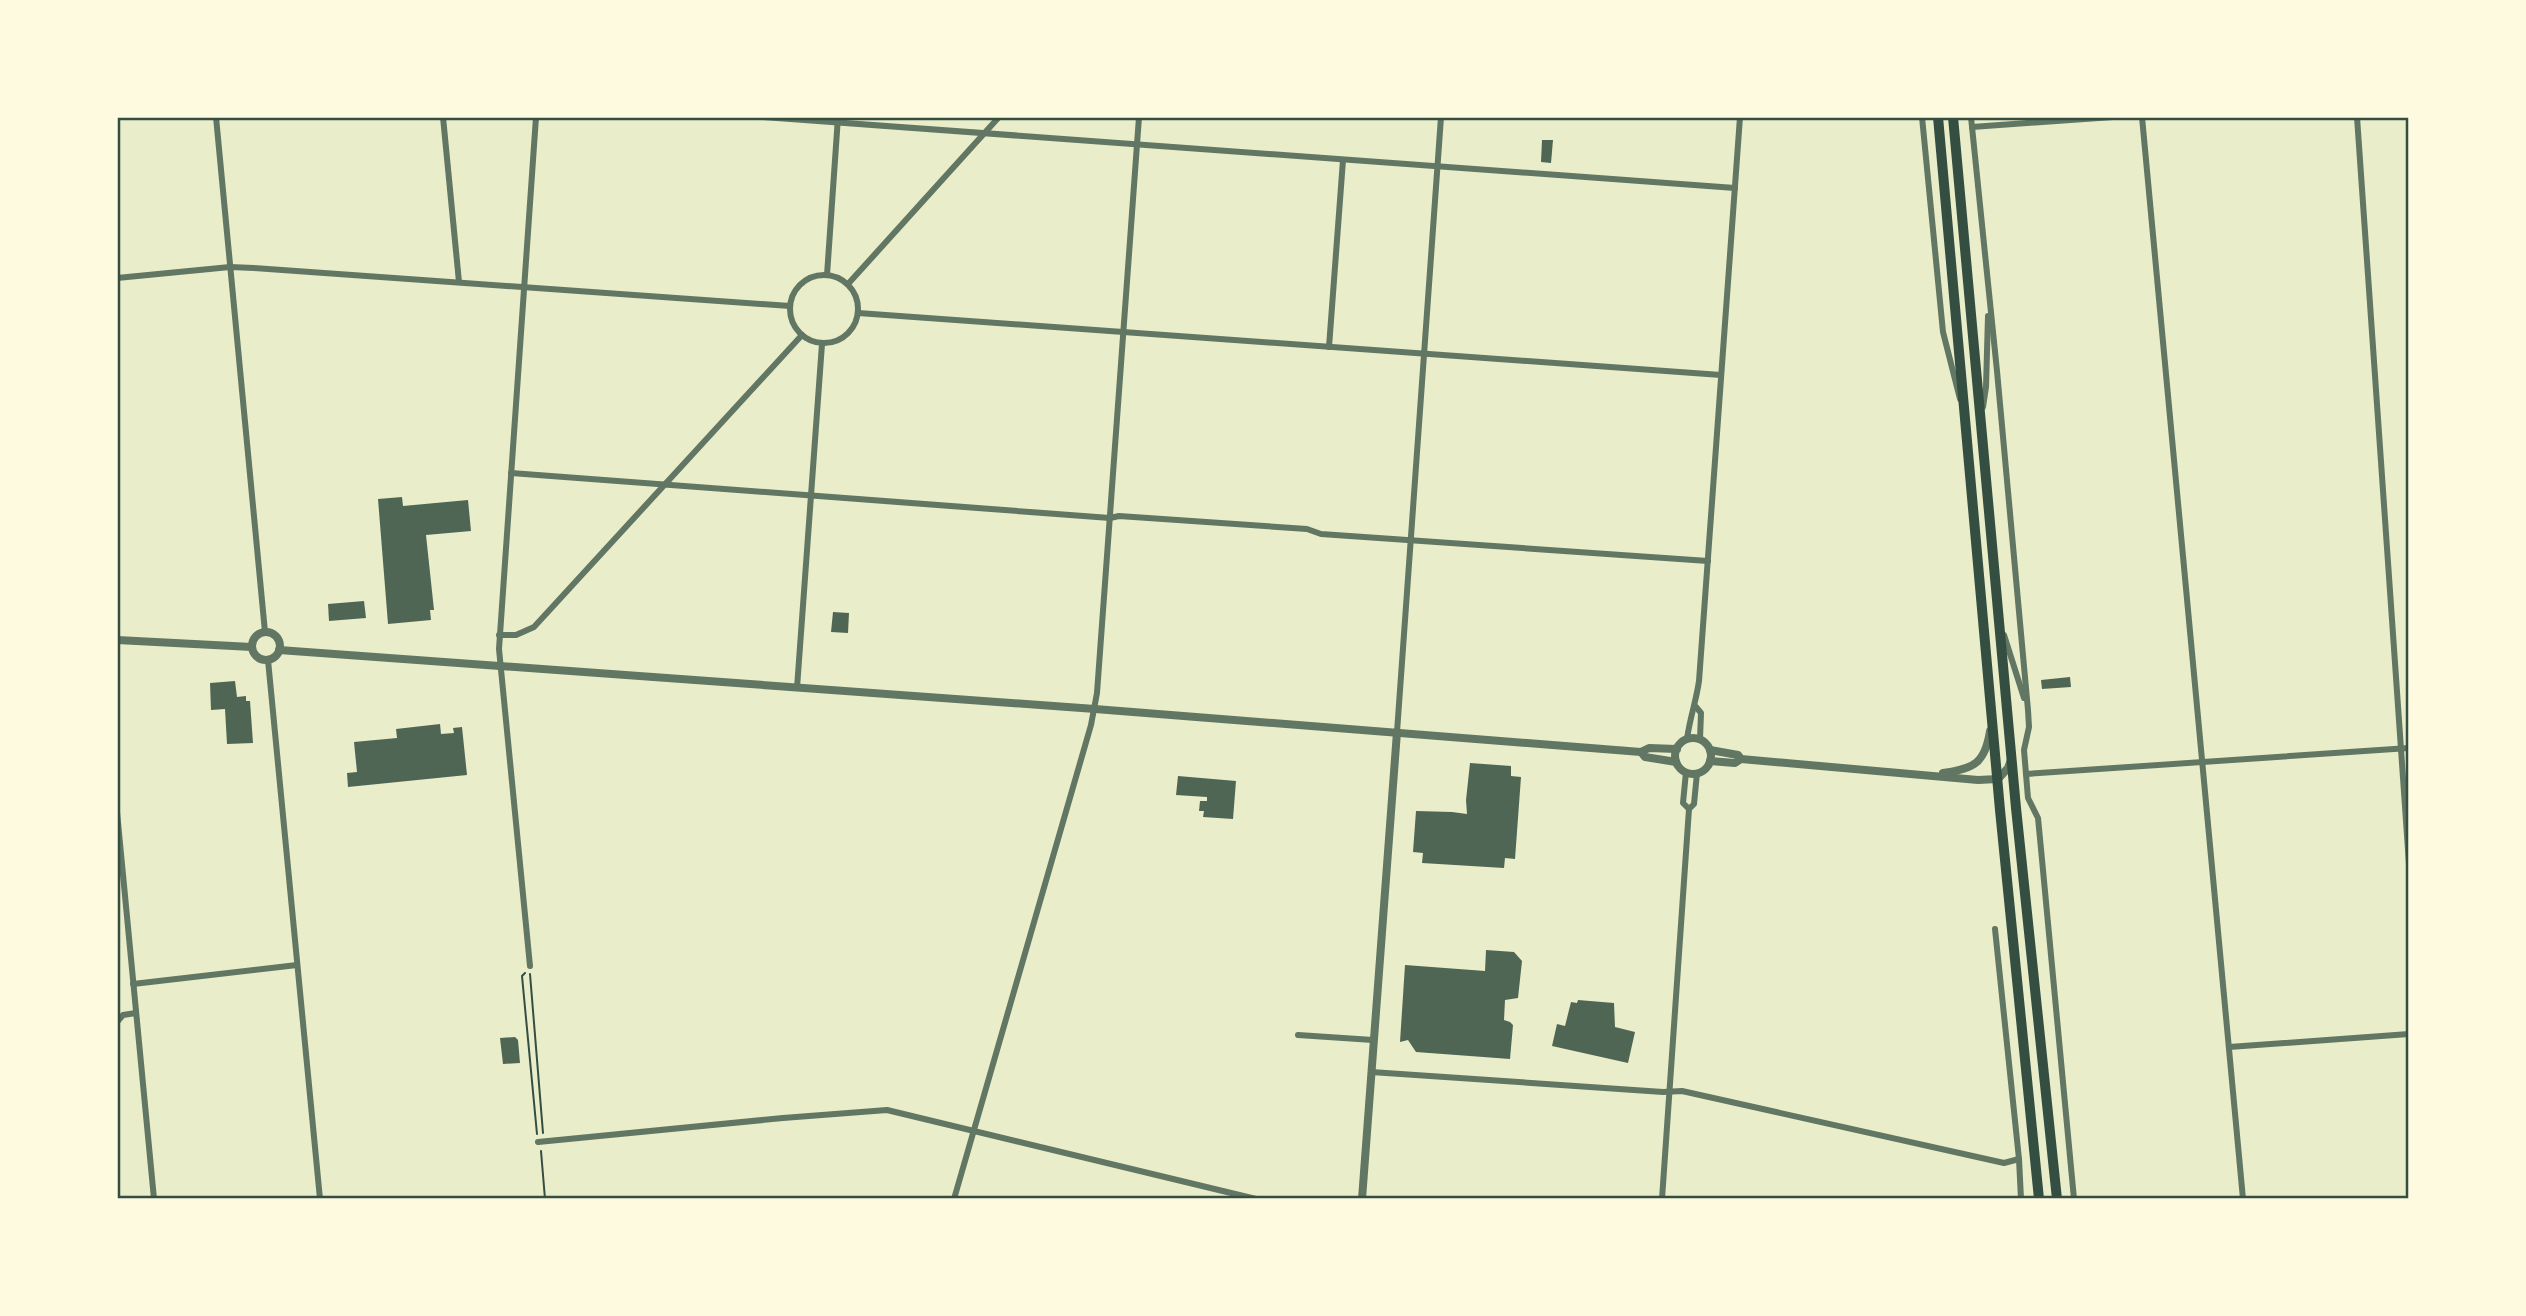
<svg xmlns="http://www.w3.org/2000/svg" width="2526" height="1316" font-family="'Noto Sans',sans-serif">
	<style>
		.building { fill: #4f6655 }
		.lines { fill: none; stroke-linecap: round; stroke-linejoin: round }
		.path { stroke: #344e41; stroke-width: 2 }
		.minor { stroke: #617663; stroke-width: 6 }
		.tertiary { stroke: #617663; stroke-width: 8 }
		.primary { stroke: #344e41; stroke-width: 10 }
		.neatline { fill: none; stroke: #344e41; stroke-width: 2.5 }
	</style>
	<rect width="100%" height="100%" fill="#e9edc9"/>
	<g class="building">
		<polygon points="1542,140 1553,140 1551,163 1541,162"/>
		<polygon points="402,497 403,506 468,500 471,531 426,535 434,610 430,610 431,620 388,624 378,499"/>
		<polygon points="364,601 366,618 329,621 328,604"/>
		<polygon points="833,612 849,613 848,633 831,632"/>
		<polygon points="2070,677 2071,687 2042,689 2041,680"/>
		<polygon points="235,681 237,697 246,696 246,701 250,701 253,743 227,744 225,709 211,710 210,683"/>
		<polygon points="440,724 441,734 454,733 453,728 462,727 467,775 348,787 347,773 357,772 354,742 397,738 396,729"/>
		<polygon points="1470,763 1511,766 1511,776 1521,777 1515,859 1505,858 1504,868 1422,863 1423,853 1413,852 1416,811 1452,812 1467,814 1466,800"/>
		<polygon points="1178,776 1236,781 1233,819 1203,817 1204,811 1199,811 1200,801 1207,801 1207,797 1176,795"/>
		<polygon points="1486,950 1514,952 1522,961 1518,998 1505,1000 1504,1020 1510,1022 1513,1025 1510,1059 1416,1052 1408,1040 1400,1042 1405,965 1485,971"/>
		<polygon points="1578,1000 1614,1003 1615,1027 1635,1032 1628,1063 1552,1046 1557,1024 1565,1026 1571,1002 1577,1003"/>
		<polygon points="515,1037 518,1040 520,1063 503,1064 500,1038"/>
	</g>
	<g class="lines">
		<g class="path">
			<polyline points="525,973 522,976 537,1134"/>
			<polyline points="530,974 543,1133"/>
			<polyline points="541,1151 545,1199"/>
		</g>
		<g class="minor">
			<polyline points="216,117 265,632"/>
			<polyline points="443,117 459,282"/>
			<polyline points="763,117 1735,188"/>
			<polyline points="1922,117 1943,332 1960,399"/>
			<polyline points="1971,117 1997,371 2028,710 2029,727 2024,750 2028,798 2038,818 2041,849 2074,1199"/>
			<polyline points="2142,117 2243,1199"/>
			<polyline points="2357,117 2409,864"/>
			<polyline points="1972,127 2113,117"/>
			<polyline points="827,275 838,117"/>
			<circle cx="824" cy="309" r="34"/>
			<polyline points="117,278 230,267 254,268 790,306"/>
			<polyline points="848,284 999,117"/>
			<polyline points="858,313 1721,375"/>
			<polyline points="1329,347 1343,160"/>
			<polyline points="1983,407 1986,387 1988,316"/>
			<polyline points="511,473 1110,518 1119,516 1307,529 1321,534 1708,561"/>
			<polyline points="499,635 516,635 534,627 802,335"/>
			<polyline points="2004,635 2024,698"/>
			<polyline points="268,660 320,1199"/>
			<polyline points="797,688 822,344"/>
			<polyline points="1696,707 1701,713 1700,739"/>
			<polyline points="1397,732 1441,117"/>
			<path d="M1687,739C1690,717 1696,702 1699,681L1740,117"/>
			<polyline points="1686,772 1683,803 1689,809"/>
			<polyline points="2026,774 2409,748"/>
			<polyline points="117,812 154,1199"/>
			<polyline points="1995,929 2019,1159 2021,1199"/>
			<polyline points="530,966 499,649 536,117"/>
			<polyline points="133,984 297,965"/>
			<polyline points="117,1022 123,1015 136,1013"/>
			<polyline points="1298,1035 1373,1040"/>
			<polyline points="2229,1047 2409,1034"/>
			<polyline points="1371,1072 1663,1092 1682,1091 2004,1163 2019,1159"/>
			<polyline points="538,1142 783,1118 887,1110 1256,1199"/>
			<polyline points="954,1199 1091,725 1097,693 1139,117"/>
			<polyline points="1662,1199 1689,809 1694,804 1697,773"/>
		</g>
		<g class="tertiary">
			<circle cx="266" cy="646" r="14"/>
			<polyline points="117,640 252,647"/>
			<polyline points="279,650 1095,709 1641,752 1649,748 1677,749"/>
			<circle cx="1693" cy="756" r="18"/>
			<polyline points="1710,750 1738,755 1741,759 1978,780 1998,779 2008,768 2011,760"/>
			<polyline points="1641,752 1645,757 1676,762"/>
			<polyline points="1710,761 1735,763 1741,759"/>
			<path d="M1943,773C1974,769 1985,763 1990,731"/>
			<polyline points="1362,1199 1397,732"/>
		</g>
		<g class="primary">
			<polyline points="1938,117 2000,810 2039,1199"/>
			<polyline points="1953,117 2016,808 2057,1199"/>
		</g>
	</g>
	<rect width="2526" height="1316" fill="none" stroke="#fefae0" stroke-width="238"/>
	<rect x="119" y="119" width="2288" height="1078" class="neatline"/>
</svg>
